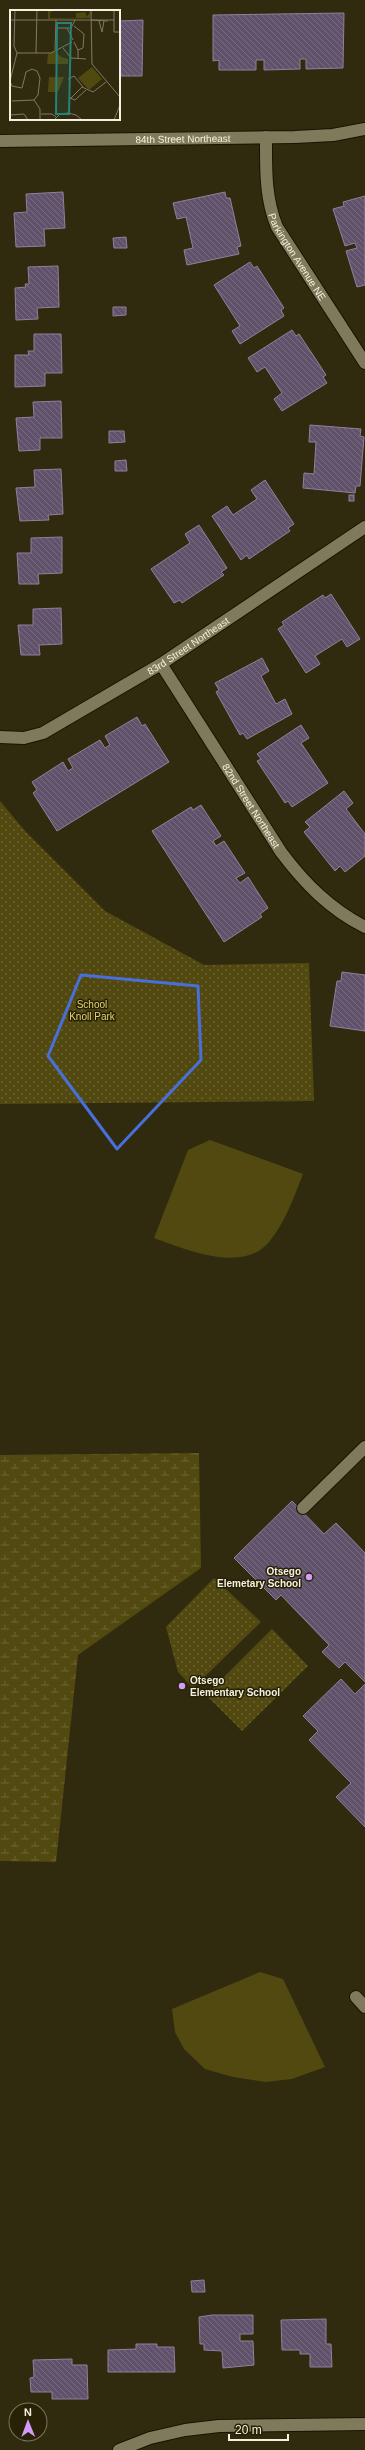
<svg xmlns="http://www.w3.org/2000/svg" width="365" height="2450" font-family="Arial,sans-serif">
	<style>
		.grass { fill: #524910 }
		.wetland { fill: url(#wetland-marsh) }
		.park { fill: url(#park-dots) }
		.building { fill: url(#building-back-hatch); stroke: #90809b }
		.lines { fill: none; stroke-linecap: round; stroke-linejoin: round }
		.minor-casing { stroke: #191400; stroke-width: 14 }
		.minor { stroke: #7f7a5c; stroke-width: 12 }
		.marked { fill: none; stroke: #486fda; stroke-width: 3; stroke-linejoin: round }
		.poi-dot { fill: #d59bfa; stroke: #272205; stroke-width: 1.5 }
		.labels { text-anchor: middle; stroke-width: 3; stroke-linejoin: round; paint-order: stroke }
		.street-label { font-size: 10px; fill: #f4f1e0; stroke: #272205 }
		.park-label { font-size: 10px; fill: #e6d470; stroke: #272205 }
		.poi-label { font-size: 10px; font-weight: bold; fill: #f4f1e0; stroke: #272205; text-anchor: end }
		.inset-road { fill: none; stroke: #7e7a63; stroke-width: 1 }
		.view { fill: #268279; fill-opacity: 0.15; stroke: #268279; stroke-width: 2 }
		.inset-edge { fill: none; stroke: #f4f1e0; stroke-width: 2 }
	</style>
	<defs>
		<pattern id="wetland-marsh" width="20" height="14" patternUnits="userSpaceOnUse"><rect width="20" height="14" fill="#524910"/><path d="M1 5h8M5 5V1M11 12h8M15 12V8" fill="none" stroke="#6c6432"/></pattern>
		<pattern id="park-dots" width="8" height="8" patternUnits="userSpaceOnUse"><rect width="8" height="8" fill="#524910"/><path d="M2 2h.1M6 6h.1" fill="none" stroke="#6c6432" stroke-width="1.8" stroke-linecap="round"/></pattern>
		<pattern id="building-back-hatch" width="6" height="6" patternUnits="userSpaceOnUse"><rect width="6" height="6" fill="#61526b"/><path d="M-1 5l2 2M0 0l6 6M5-1l2 2" fill="none" stroke="#786b80"/></pattern>
	</defs>
	<rect width="100%" height="100%" fill="#302b0f"/>
	<g class="grass">
		<path d="M210,1140L303,1174C294,1197 285,1223 269,1242C242,1274 185,1249 154,1238L188,1150Z"/>
		<polygon points="260,1972 283,1979 325,2067 292,2079 265,2082 233,2077 205,2069 184,2049 175,2032 172,2009"/>
	</g>
	<polygon class="wetland" points="199,1453 201,1568 78,1655 56,1862 0,1861 0,1455"/>
	<g class="park">
		<polygon points="0,801 26,832 105,911 204,965 309,963 314,1101 0,1104"/>
		<polygon points="214,1578 261,1622 193,1688 178,1672 166,1627"/>
		<polygon points="272,1629 308,1666 242,1731 206,1695"/>
	</g>
	<g class="building">
		<polygon points="344,13 343,68 306,69 306,59 300,59 300,69 264,70 264,60 256,60 256,70 219,70 219,60 213,61 213,15"/>
		<polygon points="143,20 142,76 119,76 119,21"/>
		<polygon points="63,192 65,228 44,229 45,246 16,247 14,213 27,212 26,194"/>
		<polygon points="225,192 226,198 230,198 241,246 237,247 239,254 187,265 184,250 193,248 186,217 177,219 173,203"/>
		<polygon points="365,196 365,285 357,287 346,251 357,248 355,243 345,246 333,209 344,206 343,202"/>
		<polygon points="126,237 127,248 114,248 113,238"/>
		<polygon points="250,262 254,268 257,266 284,308 281,310 284,316 240,344 232,331 240,326 214,285"/>
		<polygon points="58,266 59,307 37,308 38,319 16,320 15,288 26,287 25,284 29,284 28,267"/>
		<polygon points="113,307 126,307 126,315 113,316"/>
		<polygon points="292,330 296,336 299,334 315,358 326,375 323,377 327,383 282,411 274,399 282,393 265,367 257,372 248,358"/>
		<polygon points="34,334 61,334 62,373 45,373 45,386 15,387 15,355 29,355 28,351 34,351"/>
		<polygon points="61,401 62,438 40,438 40,450 19,451 16,418 34,417 33,402"/>
		<polygon points="310,425 361,429 360,436 364,437 360,486 356,486 355,493 303,488 304,473 314,474 316,442 309,442"/>
		<polygon points="109,431 124,431 125,442 109,443"/>
		<polygon points="126,460 127,471 115,471 115,461"/>
		<polygon points="61,469 63,514 48,515 49,520 20,521 16,488 35,487 34,470"/>
		<polygon points="265,480 294,524 288,528 290,531 249,559 247,555 241,560 212,516 227,506 233,515 257,499 251,490"/>
		<rect x="349" y="495" width="5" height="6"/>
		<polygon points="199,525 227,568 221,572 224,575 182,603 180,600 174,603 151,569 190,543 185,534"/>
		<polygon points="62,537 62,573 38,574 39,584 19,584 17,553 31,553 31,538"/>
		<polygon points="331,594 360,639 347,647 342,639 315,656 320,664 306,673 278,629 284,625 282,622 306,606 323,595 325,598"/>
		<polygon points="61,608 62,644 39,645 40,655 21,655 18,625 33,625 33,609"/>
		<polygon points="262,658 269,671 261,676 276,704 285,699 292,714 247,739 243,733 240,735 216,692 219,690 215,683"/>
		<polygon points="137,717 142,726 145,724 169,762 57,831 33,793 37,790 32,782 63,762 68,771 73,768 68,759 100,740 105,748 110,745 105,736"/>
		<polygon points="301,725 309,738 301,743 328,783 292,807 288,801 285,803 257,761 261,759 257,754"/>
		<polygon points="344,791 353,803 346,809 365,834 365,856 345,872 340,866 335,871 304,832 310,827 305,822"/>
		<polygon points="201,805 221,836 213,841 216,846 224,841 245,873 236,878 240,883 248,877 268,908 260,914 262,917 224,942 152,831 191,807 193,810"/>
		<polygon points="342,972 365,975 365,1031 330,1026 337,981 341,981"/>
		<polygon points="292,1501 324,1534 336,1523 365,1553 365,1682 345,1662 339,1668 322,1652 329,1645 281,1595 276,1600 234,1558"/>
		<polygon points="341,1679 355,1694 365,1684 365,1827 336,1797 351,1783 309,1740 318,1731 303,1716"/>
		<polygon points="204,2280 205,2292 192,2292 191,2281"/>
		<polygon points="212,2315 253,2315 253,2334 240,2334 240,2341 253,2341 254,2365 223,2368 222,2351 204,2350 204,2344 200,2344 199,2317"/>
		<polygon points="326,2319 326,2344 331,2344 332,2367 310,2367 310,2354 300,2354 300,2350 282,2350 281,2320"/>
		<polygon points="136,2344 157,2344 157,2347 174,2347 175,2372 108,2372 108,2350 136,2349"/>
		<polygon points="72,2359 72,2365 87,2365 88,2399 52,2399 52,2392 31,2392 30,2378 34,2377 33,2360"/>
	</g>
	<g class="lines">
		<defs>
			<g id="minor">
				<path id="s1" d="M266,137C266,169 265,198 277,227L365,363"/>
				<path id="s2" d="M0,141L295,137L333,135L365,129"/>
				<path id="s3" d="M161,664L281,852C305,884 330,909 365,927"/>
				<path id="s4" d="M0,737L24,738L43,733L161,664L365,527"/>
				<polyline points="303,1508 365,1447"/>
				<polyline points="356,1997 365,2007"/>
				<polyline points="119,2450 150,2438 185,2430 219,2426 365,2424"/>
			</g>
		</defs>
		<use href="#minor" class="minor-casing"/>
		<use href="#minor" class="minor"/>
	</g>
	<path class="marked" d="M81,975L198,986L201,1060L117,1149L48,1056Z"/>
	<g class="poi-dot">
		<circle cx="309" cy="1577" r="4"/>
		<circle cx="182" cy="1686" r="4"/>
	</g>
	<g class="labels">
		<g class="street-label">
			<text dy="4" stroke="none"><textPath href="#s2" startOffset="183">84th Street Northeast</textPath></text>
			<text dy="4" stroke="none"><textPath href="#s1" startOffset="127">Parkington Avenue NE</textPath></text>
			<text dy="4" stroke="none"><textPath href="#s4" startOffset="213">83rd Street Northeast</textPath></text>
			<text dy="4" stroke="none"><textPath href="#s3" startOffset="168">82nd Street Northeast</textPath></text>
		</g>
		<g class="park-label">
			<text x="92" y="1008">School<tspan x="92" dy="12">Knoll Park</tspan></text>
		</g>
		<g class="poi-label">
			<text x="301" y="1575">Otsego<tspan x="301" dy="12">Elemetary School</tspan></text>
			<text x="190" y="1684" text-anchor="start">Otsego<tspan x="190" dy="12">Elementary School</tspan></text>
		</g>
	</g>
	<g transform="translate(10 10)">
		<rect width="110" height="110" fill="#302b0f"/>
		<path d="M38,0H48L40,2V8H66V3L75,2L77,7L81,0L80,8L38,9ZM82,57L92,69L79,80L68,68Z" fill="#524910"/>
		<path d="M39,67H54L48,82H38Z" fill="#524910"/>
		<path d="M45,41L51,47L58,49V54H37L38,44Z" fill="#524910"/>
		<path class="inset-road" d="M5,0L4,36L7,43M81,0L82,54L110,87M104,0V22H110M0,10H104M81,10L98,11M89,11L92,22L94,11M64,16L74,24L73,38L68,40M46,18H61L65,10M57,18L63,30M64,32L68,40V49M53,38L61,48L76,49M45,40L46,10M7,43H41L62,32M26,43L27,0M58,69L64,66L73,77M2,76L12,78L16,62L22,59L27,61L30,68L28,85L24,90M2,76L0,71L7,43M60,88L65,90L76,80M60,89L72,77L83,82L96,72M24,90L30,99V110M2,91L24,90M31,104H42L46,107M0,105L14,104L18,110M44,110L50,104L58,103L66,105L72,110M104,110L110,95"/>
		<path class="view" d="M47,13H61L59,104H46Z"/>
		<rect width="110" height="110" class="inset-edge"/>
	</g>
	<g transform="translate(28 2422) rotate(359)"><circle r="19" fill="#272205" stroke="#79755d"/>
	<path d="M0-3L7 15L0 10L-7 15Z" fill="#d59bfa"/>
	<text y="-6" font-size="11" font-weight="bold" text-anchor="middle" fill="#f4f1e0">N</text>
	</g>
	<path d="M229 2434v6h59v-6" fill="none" stroke="#f4f1e0" stroke-width="2"/>
	<text x="235" y="2434" font-size="12" fill="#f4f1e0" stroke="#272205" stroke-width="3" paint-order="stroke">20 m</text>
</svg>
